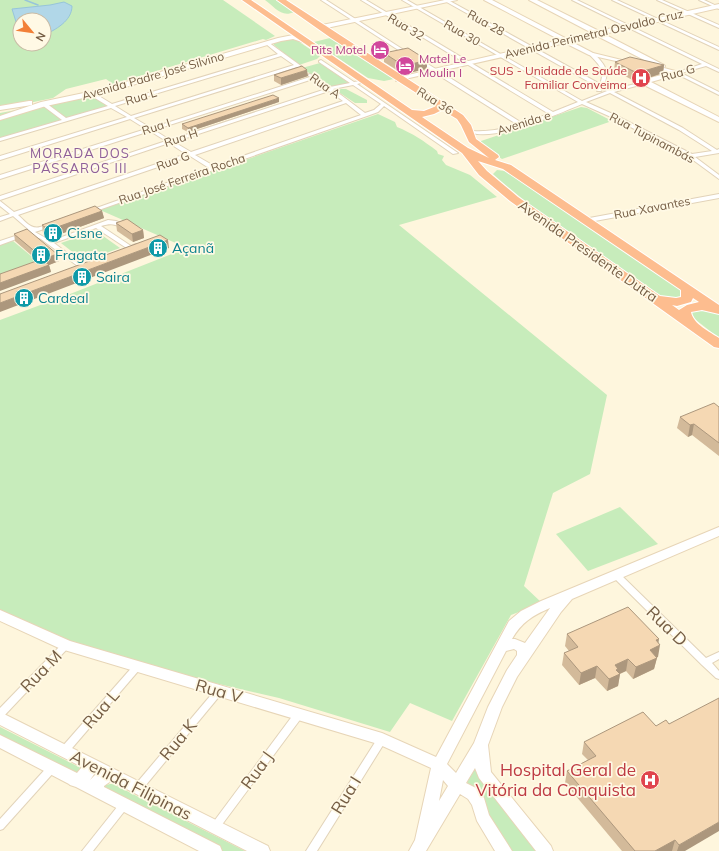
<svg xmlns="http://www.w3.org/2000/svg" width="719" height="851" font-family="Mulish,sans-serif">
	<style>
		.green { fill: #c7ecbb; fill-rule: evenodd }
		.water { fill: #b1d7e8; stroke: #97c5da }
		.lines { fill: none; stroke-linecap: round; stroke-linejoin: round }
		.stream { stroke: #97c5da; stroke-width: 1.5 }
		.street-casing { stroke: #e2d3b9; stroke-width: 2 }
		.secondary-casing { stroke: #e7d5b7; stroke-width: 2 }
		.highway-casing { stroke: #fff; stroke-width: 2 }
		.street { fill: #fff; fill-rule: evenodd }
		.secondary { fill: #fff; fill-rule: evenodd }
		.highway { fill: #fdbd8f; fill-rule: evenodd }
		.wall { fill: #d3ba9a }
		.shaded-wall { fill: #ac977d }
		.building { fill: #f5d8b3; stroke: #ac977d }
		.labels { text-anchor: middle; stroke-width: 3.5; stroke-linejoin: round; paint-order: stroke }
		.far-street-label { font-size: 12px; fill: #755d44; stroke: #fff9e5 }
		.far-hotel-label { font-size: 12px; fill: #b23c85; stroke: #fff9e5; text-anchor: end }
		.far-health-label { font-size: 12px; fill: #be3a42; stroke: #fff9e5; text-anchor: end }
		.far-neighbourhood-label { font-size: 13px; letter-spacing: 1px; fill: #8f5f99; stroke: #fff9e5 }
		.culture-label { font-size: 14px; fill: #0d838f; stroke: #fff9e5; text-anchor: start }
		.street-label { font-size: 14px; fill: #755d44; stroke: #fff9e5 }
		.near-street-label { font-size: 17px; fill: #755d44; stroke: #fff9e5 }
		.near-health-label { font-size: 17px; fill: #be3a42; stroke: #fff9e5; text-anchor: end }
	</style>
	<rect width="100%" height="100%" fill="#fef6dd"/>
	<g class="green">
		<path d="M0,0H223L275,36L266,40L263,39L113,84L106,79L66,89L53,98L0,109ZM20,20H44V44H20Z"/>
		<path d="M265,0H280L294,12C281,18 275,7 265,0Z"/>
		<polygon points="334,37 392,75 394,79 384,81 368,78 314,42"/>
		<polygon points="287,38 295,39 320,56 317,59 299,65 274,45 274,42"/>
		<polygon points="320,63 349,83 331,88 302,68"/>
		<polygon points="341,89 346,89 367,100 367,103 355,103 337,91"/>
		<polygon points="92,96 109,106 0,139 0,113"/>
		<polygon points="581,107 587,108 612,121 502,159 480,144 481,141"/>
		<path d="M378,114L395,122L397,127C412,133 424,141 437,151L438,154L444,156L442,160L446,165L470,175L497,197L399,225L607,395L590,474L553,493L524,586L542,603L511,615L452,721L410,703L390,732L279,698L189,677L80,645L0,610V320L70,294L187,248L100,210Z"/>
		<path d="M497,170L505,171L680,289L682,291L683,295C674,304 661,296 653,291C598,253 542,218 493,174Z"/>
		<polygon points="96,231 120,248 84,261 61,243"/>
		<polygon points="13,241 42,265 0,280 0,245"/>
		<polygon points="699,309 711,311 719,314 719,338 692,317 691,313"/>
		<polygon points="620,507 658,544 588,571 556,534"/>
		<polygon points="0,727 83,769 81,776 0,740"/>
		<path d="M475,765L540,851H511C503,840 493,830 486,818C477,802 492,795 467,783Z"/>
		<polygon points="110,784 113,784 245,851 217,851 102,789 106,785"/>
	</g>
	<path class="water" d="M64,2L72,6C72,21 55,30 44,35V20H20V30L17,25L12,9L50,5Z"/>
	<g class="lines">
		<polyline class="stream" points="25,0 38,5"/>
		<defs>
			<g id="street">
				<polygon points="321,0 326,0 410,54 406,55"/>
				<path d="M361,0H366L553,112L578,102L402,0H407L582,101L607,91L602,89L601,91H597L598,87L443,0H448L600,84C606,69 598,64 589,54L593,53C604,63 611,71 603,86L611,90L647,81V83L614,92L683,128L717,150L719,149V153L695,157L719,175V179L689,157L611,117L582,104C556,115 499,140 472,133C469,133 468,130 465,128V126H469L473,131C489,132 503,129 518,125L419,63V61H423L522,123L549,114ZM610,93L679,130L712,151L692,154L615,115L586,102Z"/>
				<polygon points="572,0 577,0 719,69 719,72 706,66 681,73 719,92 719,95 675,73 702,64"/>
				<polygon points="612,0 617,0 719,47 719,50"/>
				<polygon points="657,0 662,0 719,25 719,28"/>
				<polygon points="699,0 704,0 719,7 719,9"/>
				<path d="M266,42H268L301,66V68L297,67L134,118L151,128L310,77L308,75L310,74L330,87L350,83L319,62V61L321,60L354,82L365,80V82L357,84L458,153L453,154L384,106L378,112L367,116L93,212H89L88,211L209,168L190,156L18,215C24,220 31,230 40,227C45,226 48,224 53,224V226L35,232L51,241L108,220L116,221L125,225L122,227C113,224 111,223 101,226L131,246L136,244L139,246L132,249H128L96,228L54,243L83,265V267H79L41,239L30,234L0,245V241L27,232L28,229L13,216L0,221V217L10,214L0,206V201L14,212L186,154L169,143L0,200V196L166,141L150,131L0,179V175L146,129L130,119L0,160V156L127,117L111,108L0,141V138L62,120L42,105V103H46L66,118L108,106L90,95V93H94L112,104L278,54L266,44ZM281,56L294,65L131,116L115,106ZM313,79L326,89L170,140L154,130ZM353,85L381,104L374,110L365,113L333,89ZM329,91L343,101L191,152L174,142ZM346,103L361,115L214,166L195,155Z"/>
				<polygon points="719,194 719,198 584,223 581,221 584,219"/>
				<polygon points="616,572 619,573 706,658 719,652 719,659 712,663 719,671 719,679 716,678 702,665 613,577 612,575 613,573"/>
				<polygon points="66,642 69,643 70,645 69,647 3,717 0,718 0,708 63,643"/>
				<polygon points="137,664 140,665 141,667 140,669 67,754 64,755 61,754 59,751 61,748 134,665"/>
				<polygon points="219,688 222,689 223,691 222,693 141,791 138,792 135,791 133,788 135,785 216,689"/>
				<polygon points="299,710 302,711 304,714 302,717 218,830 215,831 212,830 210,827 212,824 296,711"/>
				<polygon points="382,735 385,736 387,739 385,742 317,851 306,851 379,736"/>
				<polygon points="52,764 55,765 57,768 55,771 3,829 0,830 0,819 49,765"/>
				<polygon points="124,801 127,802 129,805 127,808 93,851 82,851 121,802"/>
			</g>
			<g id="secondary">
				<polygon points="445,0 457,0 322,29 319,27 322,25"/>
				<polygon points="484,0 492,0 567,39 592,33 529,0 537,0 599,31 719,4 719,8 604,34 664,65 665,66 664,68 679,72 679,74 651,82 719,117 719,122 642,84 642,80 669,73 647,68 647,66 658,67 597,36 572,42 593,53 634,63 634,65 589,55 565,43 396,81 396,77 399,77 560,40"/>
				<polygon points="293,35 308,41 305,43 293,39 281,41 102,94 46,106 0,120 0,116 41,102 98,90 278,38"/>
				<polygon points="29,101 32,101 32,105 0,110 0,106"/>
				<path d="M719,527V536L572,599L561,612L517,677L502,707L488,745L491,772L551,846L553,851H536L479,778L475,768L466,783L478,789L484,798L489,815L512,851H495L477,821L472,805L468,799L460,794L426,851H409L415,840L431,768L378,744L61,649L0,621V610L70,641L382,733L436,757L509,621L521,611L541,601ZM550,608L525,643L515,639H512C522,622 532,616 550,608ZM514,649L517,651V655L507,670L488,707L474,743L456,773L447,764L506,651ZM443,780L448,786L439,801Z"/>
				<path d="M0,712L268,846L270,851H247L111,781L104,786V787L220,846L222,851H199L76,787L70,785L69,784L0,748V735L77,773L82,767L0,725ZM95,773L96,774L90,780Z"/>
			</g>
			<path id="highway" d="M242,0H251L412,110L424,111L434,107L435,105L331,38L277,0H286L463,115L471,125L476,139L498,155L499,157L495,160L511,165L719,305V314L702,310L691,312C693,324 710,332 719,338V348L714,347L510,201L479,175L462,153ZM442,110L457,119L461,125L469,142L489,158L468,148L422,117L434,114ZM478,161L503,169L681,290V297L676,298L660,296L518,197L487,171ZM693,298L699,302L687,305L679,310L672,305L677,306L691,302Z"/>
		</defs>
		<use href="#street" class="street-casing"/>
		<use href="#secondary" class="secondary-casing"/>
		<use href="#highway" class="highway-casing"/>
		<use href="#street" class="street"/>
		<use href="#secondary" class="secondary"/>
		<use href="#highway" class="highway"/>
	</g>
	<g class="wall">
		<polygon points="384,53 427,69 403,74 384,62"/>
		<polygon points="615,62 664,65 663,73 636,82 614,70"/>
		<polygon points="274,75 308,76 281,85 274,81"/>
		<polygon points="279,102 188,132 182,129 182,124"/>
		<polygon points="102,211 104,218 50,238 43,233 42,225"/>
		<polygon points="116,223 143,230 144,238 133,242 117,231"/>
		<polygon points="14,234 57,254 59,261 49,265 51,272 38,261 15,241"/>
		<polygon points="719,407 719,456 692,435 688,437 677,428 680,417"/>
		<polygon points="567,634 658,643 658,657 657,657 654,669 633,679 626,671 620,674 618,686 607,691 595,678 579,685 562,665 564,653 569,651 565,646"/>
		<polygon points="584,742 685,851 622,851 565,783 567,771 588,760 582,754"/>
	</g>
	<g class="shaded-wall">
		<polygon points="427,60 427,69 403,74 404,66"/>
		<polygon points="664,65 663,73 636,82 637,73"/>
		<polygon points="307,70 308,76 281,85 281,78"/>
		<polygon points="279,98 279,102 188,132 188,128"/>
		<polygon points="102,211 104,218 50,238 49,230"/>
		<polygon points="143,230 144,238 133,242 132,234"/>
		<polygon points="168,240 169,248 0,312 0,303"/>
		<polygon points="57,254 59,261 49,265 51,272 0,291 0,283 45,266 44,259"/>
		<polygon points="694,424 692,435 688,437 690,425"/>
		<polygon points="659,639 658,646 660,645 658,657 647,662 650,650 656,640"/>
		<polygon points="657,658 654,669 633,679 636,667"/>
		<polygon points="628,659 626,671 617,675 620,674 618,686 607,691 609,679 615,665"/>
		<polygon points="597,666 595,678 579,685 581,673"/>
		<polygon points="719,822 719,831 685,851 677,851 679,845"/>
		<polygon points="675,840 672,851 655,851"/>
	</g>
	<g class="building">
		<polygon points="408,48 427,60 404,66 384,53"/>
		<polygon points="630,57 664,65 637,73 615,62"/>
		<polygon points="302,66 307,70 281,78 274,75"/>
		<polygon points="273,95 279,98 188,128 182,124"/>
		<polygon points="95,206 102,211 49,230 42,225"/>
		<polygon points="127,219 143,230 132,234 116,223"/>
		<polygon points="27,229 57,254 44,259 14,234"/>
		<polygon points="160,235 168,240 0,303 0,294"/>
		<polygon points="42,259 49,265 0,283 0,274"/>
		<polygon points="714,403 719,407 719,443 694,424 690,425 680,417"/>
		<polygon points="628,607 659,639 656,640 660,645 650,650 657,658 636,667 628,659 615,665 618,669 616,670 620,674 609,679 597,666 581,673 564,653 578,647 567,634"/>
		<polygon points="719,698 719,822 679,845 675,840 655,851 635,851 567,771 596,756 584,742 643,712 656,726 666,720 669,724"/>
	</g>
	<defs>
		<symbol id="hotel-disc" viewBox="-11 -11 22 22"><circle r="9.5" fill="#d1479c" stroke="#fff9e5"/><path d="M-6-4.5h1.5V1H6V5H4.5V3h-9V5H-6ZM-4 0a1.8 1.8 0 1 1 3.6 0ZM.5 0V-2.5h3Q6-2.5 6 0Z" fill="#fff"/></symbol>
		<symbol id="hospital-disc" viewBox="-11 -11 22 22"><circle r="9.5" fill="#e0444e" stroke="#fff9e5"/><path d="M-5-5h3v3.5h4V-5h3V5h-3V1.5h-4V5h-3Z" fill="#fff"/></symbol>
		<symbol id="building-disc" viewBox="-11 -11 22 22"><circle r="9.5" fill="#0f9aa8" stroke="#fff9e5"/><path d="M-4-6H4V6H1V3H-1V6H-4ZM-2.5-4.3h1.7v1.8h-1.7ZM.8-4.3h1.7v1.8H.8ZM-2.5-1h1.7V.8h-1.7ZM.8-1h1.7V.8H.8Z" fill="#fff"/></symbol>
	</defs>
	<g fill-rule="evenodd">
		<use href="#hotel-disc" x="369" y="39" width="22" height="22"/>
		<use href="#hotel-disc" x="394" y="55" width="22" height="22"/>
		<use href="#hospital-disc" x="630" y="67" width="22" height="22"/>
		<use href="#building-disc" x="42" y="222" width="22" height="22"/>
		<use href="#building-disc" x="147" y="237" width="22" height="22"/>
		<use href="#building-disc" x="30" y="244" width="22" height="22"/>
		<use href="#building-disc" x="71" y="266" width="22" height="22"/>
		<use href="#building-disc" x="13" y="287" width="22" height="22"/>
		<use href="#hospital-disc" x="639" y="769" width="22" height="22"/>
	</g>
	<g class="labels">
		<g class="far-street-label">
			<text transform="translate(486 23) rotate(29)" y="4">Rua 28</text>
			<text transform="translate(406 27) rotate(31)" y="4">Rua 32</text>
			<text transform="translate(462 33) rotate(30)" y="4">Rua 30</text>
			<text transform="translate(594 34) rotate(-13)" y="4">Avenida Perimetral Osvaldo Cruz</text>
			<text transform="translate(678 73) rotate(-16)" y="4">Rua G</text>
			<text transform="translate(153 76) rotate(-16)" y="4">Avenida Padre José Silvino</text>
			<text transform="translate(325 86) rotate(35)" y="4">Rua A</text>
			<text transform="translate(141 97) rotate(-17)" y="4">Rua L</text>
			<text transform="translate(435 101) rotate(32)" y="4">Rua 36</text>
			<text transform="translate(524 123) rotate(-17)" y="4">Avenida e</text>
			<text transform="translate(156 127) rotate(-18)" y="4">Rua I</text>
			<text transform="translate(181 138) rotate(-18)" y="4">Rua H</text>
			<text transform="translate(652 138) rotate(28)" y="4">Rua Tupinambás</text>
			<text transform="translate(173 161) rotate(-20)" y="4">Rua G</text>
			<text transform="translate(182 179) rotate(-19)" y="4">Rua José Ferreira Rocha</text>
			<text transform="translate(652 208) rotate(-11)" y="4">Rua Xavantes</text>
		</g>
		<g class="far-hotel-label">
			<text x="366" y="54">Rits Motel</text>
			<text x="419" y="63" text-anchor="start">Matel Le<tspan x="419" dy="14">Moulin I</tspan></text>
		</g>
		<g class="far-health-label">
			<text x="627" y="75">SUS - Unidade de Saúde<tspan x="627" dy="14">Familiar Conveima</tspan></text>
		</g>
		<g class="far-neighbourhood-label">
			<text x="80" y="158">MORADA DOS<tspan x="80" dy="15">PÁSSAROS III</tspan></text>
		</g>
		<g class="culture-label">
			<text x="67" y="238">Cisne</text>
			<text x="172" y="253">Açanã</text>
			<text x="55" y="260">Fragata</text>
			<text x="96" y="282">Saira</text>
			<text x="38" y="303">Cardeal</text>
		</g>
		<g class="street-label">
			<text transform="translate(588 251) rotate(35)" y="5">Avenida Presidente Dutra</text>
		</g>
		<g class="near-street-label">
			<text transform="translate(667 626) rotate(44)" y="6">Rua D</text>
			<text transform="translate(41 671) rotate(-46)" y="6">Rua M</text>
			<text transform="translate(219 691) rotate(16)" y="6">Rua V</text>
			<text transform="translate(101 709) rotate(-49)" y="6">Rua L</text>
			<text transform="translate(178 740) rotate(-50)" y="6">Rua K</text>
			<text transform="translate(257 770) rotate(-54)" y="6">Rua J</text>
			<text transform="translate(131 785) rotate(27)" y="6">Avenida Filipinas</text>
			<text transform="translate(346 795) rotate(-58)" y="6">Rua I</text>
		</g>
		<g class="near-health-label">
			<text x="636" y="776">Hospital Geral de<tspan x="636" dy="20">Vitória da Conquista</tspan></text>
		</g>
	</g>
	<g transform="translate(32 32) rotate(119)"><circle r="19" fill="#fff9e5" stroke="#c8bba5"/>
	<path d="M0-3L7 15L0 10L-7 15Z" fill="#f28038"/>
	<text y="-6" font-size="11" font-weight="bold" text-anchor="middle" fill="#755d44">N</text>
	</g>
</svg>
